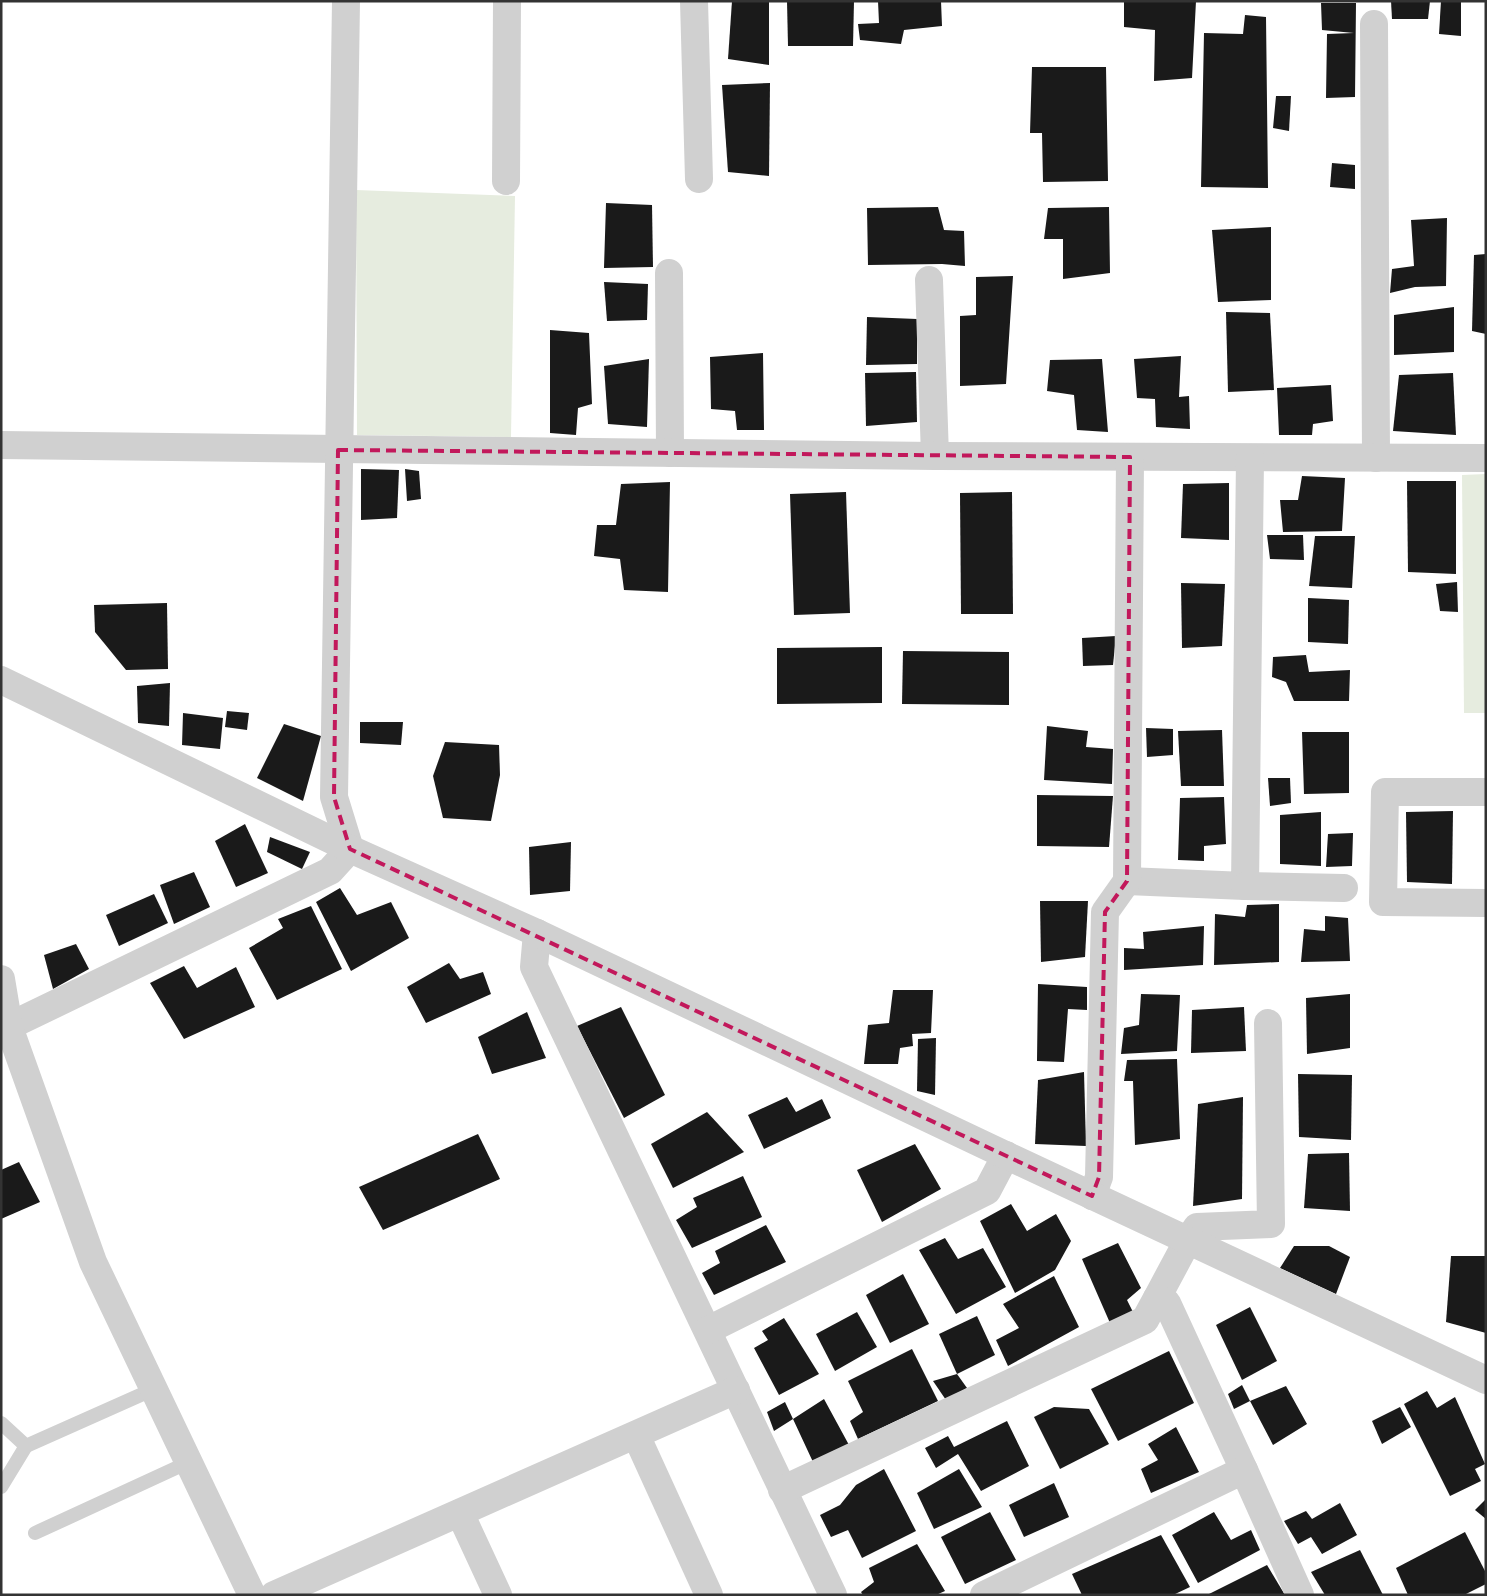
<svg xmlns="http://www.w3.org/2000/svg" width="1487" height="1596" font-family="Poppins,sans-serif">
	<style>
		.green { fill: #e6ecdf }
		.building { fill: #1a1a1a }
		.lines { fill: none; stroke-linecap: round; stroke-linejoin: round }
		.service { stroke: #d0d0d0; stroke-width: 14 }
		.minor { stroke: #d0d0d0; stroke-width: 28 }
		.tertiary { stroke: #d0d0d0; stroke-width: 28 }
		.marked { fill: none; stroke: #c2185b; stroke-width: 4; stroke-dasharray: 10 6; stroke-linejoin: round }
	</style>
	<rect width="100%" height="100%" fill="#fff"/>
	<g class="green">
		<polygon points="356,190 515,196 511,437 357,435"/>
		<polygon points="1486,474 1486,713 1464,713 1462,475"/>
	</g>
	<g class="building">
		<polygon points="732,1 769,1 769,65 728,59"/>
		<polygon points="787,1 854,1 853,46 788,46"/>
		<polygon points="878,1 941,1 942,26 904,30 901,44 860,40 858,24 879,23"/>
		<polygon points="1124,1 1196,1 1192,78 1154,81 1155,30 1124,27"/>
		<polygon points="1391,1 1430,1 1428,19 1392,19"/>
		<polygon points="1441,1 1461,1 1461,36 1439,34"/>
		<polygon points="1321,3 1356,3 1355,97 1326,98 1327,34 1354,33 1322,30"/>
		<polygon points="1245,15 1266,17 1268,188 1201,187 1204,33 1243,34"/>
		<polygon points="1032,67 1106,67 1108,181 1043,182 1042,133 1030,133"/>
		<polygon points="770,83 769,176 728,172 722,85"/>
		<polygon points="1276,96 1291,96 1289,131 1273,128"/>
		<polygon points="1332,163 1355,165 1355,189 1330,187"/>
		<polygon points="606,203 652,205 653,267 604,268"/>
		<polygon points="938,207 944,230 964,231 965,266 942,264 868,265 867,208"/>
		<polygon points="1109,207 1110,273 1063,279 1063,239 1044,239 1048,208"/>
		<polygon points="1447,218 1446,286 1415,287 1390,293 1392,269 1414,266 1411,220"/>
		<polygon points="1271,227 1271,300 1218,302 1212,230"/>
		<polygon points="1486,254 1486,334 1472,331 1474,255"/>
		<polygon points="1013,276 1006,384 960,386 960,316 976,315 976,277"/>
		<polygon points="604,282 648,284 647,320 607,321"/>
		<polygon points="1454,307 1454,352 1394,355 1394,315"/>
		<polygon points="1226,312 1270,313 1274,390 1228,392"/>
		<polygon points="867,317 917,319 917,364 866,365"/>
		<polygon points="550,330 589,333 592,404 578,408 576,435 550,433"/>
		<polygon points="763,353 764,430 737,430 735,411 711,409 710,357"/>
		<polygon points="1181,356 1179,397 1189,396 1190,429 1156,427 1155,399 1137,398 1134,359"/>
		<polygon points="649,359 647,427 608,424 604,366"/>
		<polygon points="1102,359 1108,432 1077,430 1074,395 1047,391 1050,360"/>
		<polygon points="916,372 917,422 866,426 865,373"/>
		<polygon points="1453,373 1456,435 1393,431 1399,375"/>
		<polygon points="1331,385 1333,421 1313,424 1312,435 1279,435 1277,388"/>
		<polygon points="361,469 399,470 397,518 361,520"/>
		<polygon points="405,469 419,471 421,499 407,501"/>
		<polygon points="1302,476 1345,478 1342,531 1283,532 1280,500 1298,500"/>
		<polygon points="1407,481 1456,481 1456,574 1408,572"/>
		<polygon points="670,482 668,592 624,590 620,559 594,556 597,525 616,525 621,484"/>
		<polygon points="1229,483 1229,540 1181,538 1183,484"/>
		<polygon points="846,492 850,613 794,615 790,494"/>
		<polygon points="1012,492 1013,614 961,614 960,493"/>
		<polygon points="1267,535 1303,535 1304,560 1270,559"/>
		<polygon points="1315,536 1355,536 1352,588 1309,586"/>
		<polygon points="1457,582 1458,612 1440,611 1436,584"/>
		<polygon points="1181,583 1225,584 1222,646 1182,648"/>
		<polygon points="1308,598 1349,600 1348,644 1308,642"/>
		<polygon points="167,603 168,669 126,670 95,632 94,605"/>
		<polygon points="1116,636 1113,665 1083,666 1082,638"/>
		<polygon points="882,647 882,703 777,704 777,648"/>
		<polygon points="903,651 1009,652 1009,705 902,704"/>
		<polygon points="1306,655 1309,672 1350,670 1349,701 1294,701 1286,682 1272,677 1273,657"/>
		<polygon points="170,683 169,726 138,723 137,686"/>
		<polygon points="227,711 249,713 247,730 225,727"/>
		<polygon points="183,713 223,718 220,749 182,745"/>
		<polygon points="360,722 403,722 401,745 360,743"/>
		<polygon points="284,724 321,736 303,801 257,778"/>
		<polygon points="1047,726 1088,731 1086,747 1113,749 1112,784 1044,780"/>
		<polygon points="1146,728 1173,729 1173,755 1147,757"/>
		<polygon points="1222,730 1224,786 1181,786 1178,731"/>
		<polygon points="1302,732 1349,732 1349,793 1304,794"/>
		<polygon points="445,742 499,745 500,775 491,821 443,818 433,776"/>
		<polygon points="1268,778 1290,778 1291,803 1270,806"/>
		<polygon points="1037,795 1113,796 1109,847 1037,846"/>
		<polygon points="1224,797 1226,844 1204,846 1204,861 1178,860 1180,798"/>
		<polygon points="1453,811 1452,884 1407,882 1406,812"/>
		<polygon points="1321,812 1321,866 1280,864 1280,815"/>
		<polygon points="245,824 268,873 236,887 215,841"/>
		<polygon points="1353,833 1352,866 1326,867 1328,834"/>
		<polygon points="270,837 310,852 302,869 267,852"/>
		<polygon points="571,842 570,891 530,895 529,847"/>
		<polygon points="194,872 210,907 174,924 160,885"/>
		<polygon points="340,888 357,915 391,902 409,938 351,971 316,902"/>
		<polygon points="154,894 168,923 119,946 106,915"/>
		<polygon points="1040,901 1088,901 1085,957 1041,962"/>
		<polygon points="1279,904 1279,962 1214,965 1215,914 1245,917 1247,905"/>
		<polygon points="311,906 342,969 277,1000 249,948 283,928 278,919"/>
		<polygon points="1325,916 1348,918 1350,961 1301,962 1304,929 1325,931"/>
		<polygon points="1204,926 1203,965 1124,970 1124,948 1144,949 1143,932"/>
		<polygon points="76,944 89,969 53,989 44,955"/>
		<polygon points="449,963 460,979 483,972 491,994 426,1023 407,987"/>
		<polygon points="184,966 197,988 236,967 255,1007 184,1039 150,983"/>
		<polygon points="1038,984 1087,987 1087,1010 1068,1009 1064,1062 1037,1061"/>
		<polygon points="893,990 933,990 931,1033 912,1034 913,1046 900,1048 898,1064 864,1064 868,1025 889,1023"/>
		<polygon points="1141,994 1180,995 1177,1051 1121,1054 1124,1028 1139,1025"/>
		<polygon points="1350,994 1350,1048 1307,1054 1306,998"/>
		<polygon points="621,1007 665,1095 624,1118 577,1026"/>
		<polygon points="1244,1007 1246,1051 1191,1053 1192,1010"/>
		<polygon points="527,1012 546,1058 492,1074 478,1037"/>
		<polygon points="936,1038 935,1095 917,1091 918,1039"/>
		<polygon points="1177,1059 1180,1139 1135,1145 1133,1081 1124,1081 1127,1060"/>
		<polygon points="1084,1072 1086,1146 1035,1144 1038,1080"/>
		<polygon points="1298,1074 1352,1075 1351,1140 1299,1137"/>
		<polygon points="787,1097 796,1112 822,1099 831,1118 764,1149 748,1115"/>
		<polygon points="1243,1097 1242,1199 1193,1206 1198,1104"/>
		<polygon points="707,1112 744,1152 673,1188 651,1144"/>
		<polygon points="478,1134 500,1179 383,1230 359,1187"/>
		<polygon points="915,1144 941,1189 882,1222 857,1170"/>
		<polygon points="1349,1153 1350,1211 1304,1208 1308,1154"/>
		<polygon points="19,1162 40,1202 1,1219 1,1170"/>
		<polygon points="743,1176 762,1217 692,1248 676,1220 697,1207 693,1198"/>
		<polygon points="1011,1204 1027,1231 1056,1214 1071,1241 1055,1270 1015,1293 980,1221"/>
		<polygon points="766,1225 786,1262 714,1295 702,1273 720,1263 715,1251"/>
		<polygon points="945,1238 958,1259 983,1248 1006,1287 956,1314 919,1250"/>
		<polygon points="1118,1243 1141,1288 1127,1300 1133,1312 1110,1323 1082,1259"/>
		<polygon points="1294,1246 1329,1246 1350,1257 1336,1294 1280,1268"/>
		<polygon points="1451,1256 1486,1256 1486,1333 1446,1322"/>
		<polygon points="903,1274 929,1324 890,1343 866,1295"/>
		<polygon points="1054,1276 1079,1327 1008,1366 996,1340 1019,1328 1003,1304"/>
		<polygon points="1250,1307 1277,1361 1242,1380 1216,1325"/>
		<polygon points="857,1312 877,1347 835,1371 816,1334"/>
		<polygon points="977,1316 995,1355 957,1374 939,1334"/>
		<polygon points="784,1318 819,1374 779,1395 754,1348 768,1340 762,1331"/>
		<polygon points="912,1349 938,1401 858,1439 850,1421 863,1412 848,1381"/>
		<polygon points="1169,1351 1194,1403 1118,1441 1091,1389"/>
		<polygon points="957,1374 967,1388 946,1400 933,1381"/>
		<polygon points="1242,1385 1250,1401 1286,1386 1307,1424 1273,1445 1250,1401 1234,1409 1228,1394"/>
		<polygon points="1427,1391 1437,1408 1455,1397 1485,1464 1475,1469 1481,1481 1450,1496 1404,1404"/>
		<polygon points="824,1399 849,1445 813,1462 793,1419 774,1431 767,1412 785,1402 793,1419"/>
		<polygon points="1054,1407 1089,1409 1109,1444 1060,1469 1034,1417"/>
		<polygon points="1400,1407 1411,1427 1382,1444 1372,1421"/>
		<polygon points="1007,1421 1029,1466 981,1491 958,1454 936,1468 925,1448 948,1436 954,1447"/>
		<polygon points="1176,1427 1199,1472 1151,1493 1141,1469 1158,1460 1148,1444"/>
		<polygon points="884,1469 916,1531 862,1558 848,1530 831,1537 820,1515 840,1505 856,1485"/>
		<polygon points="959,1469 982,1507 934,1529 917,1493"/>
		<polygon points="1054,1483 1069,1517 1024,1537 1009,1505"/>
		<polygon points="1486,1499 1486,1519 1475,1510"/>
		<polygon points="1340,1503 1357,1535 1322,1554 1311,1537 1298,1544 1284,1521 1306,1511 1312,1519"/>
		<polygon points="990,1512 1016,1560 965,1584 941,1537"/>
		<polygon points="1214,1512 1231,1540 1251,1530 1260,1550 1198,1583 1172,1535"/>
		<polygon points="1465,1532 1486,1573 1486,1584 1464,1595 1408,1595 1396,1568"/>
		<polygon points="1161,1535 1190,1587 1173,1595 1082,1595 1072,1574"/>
		<polygon points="917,1544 945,1591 936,1595 863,1595 861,1592 874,1582 869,1568"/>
		<polygon points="1360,1550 1383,1595 1325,1595 1311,1572"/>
		<polygon points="1267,1565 1285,1595 1207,1595"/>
	</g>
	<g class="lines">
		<g class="service">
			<polyline points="1,1423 26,1446 154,1389"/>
			<polyline points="1,1487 26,1446"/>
			<polyline points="35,1533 189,1462"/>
		</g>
		<g class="minor">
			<polyline points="694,1 699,179"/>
			<polyline points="1374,24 1376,458"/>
			<polyline points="506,181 507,1"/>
			<polyline points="669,273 670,453"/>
			<polyline points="929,280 935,456"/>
			<polyline points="1,445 935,456 1486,458"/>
			<polyline points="1486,792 1385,792 1383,902 1486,903"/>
			<polyline points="1127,881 1245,886 1250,458"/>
			<polyline points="1245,886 1344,888"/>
			<polyline points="537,933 534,967 833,1595"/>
			<polyline points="1,1030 330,871 350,849 334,797 346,1"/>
			<polyline points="1092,1196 1099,1177 1105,912 1127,881 1130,457"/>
			<polyline points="1157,1298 1188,1240 1197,1227 1271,1224 1268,1023"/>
			<polyline points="708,1330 987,1191 1006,1155"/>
			<polyline points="636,1435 709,1595"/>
			<polyline points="782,1490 1145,1320 1157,1298 1167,1303 1244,1470"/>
			<polyline points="460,1513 498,1595"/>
			<polyline points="274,1595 736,1390"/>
			<polyline points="984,1595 1244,1470 1300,1595"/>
		</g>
		<g class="tertiary">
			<polyline points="1,680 350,849 537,933 1016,1160 1486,1380"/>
			<polyline points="1,979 9,1027 93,1262 252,1595"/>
		</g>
	</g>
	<path class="marked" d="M338,450L1130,457L1127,881L1105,912L1099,1177L1092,1196L350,849L334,797Z"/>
	<rect width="1487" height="1596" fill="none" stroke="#333333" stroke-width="5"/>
</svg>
